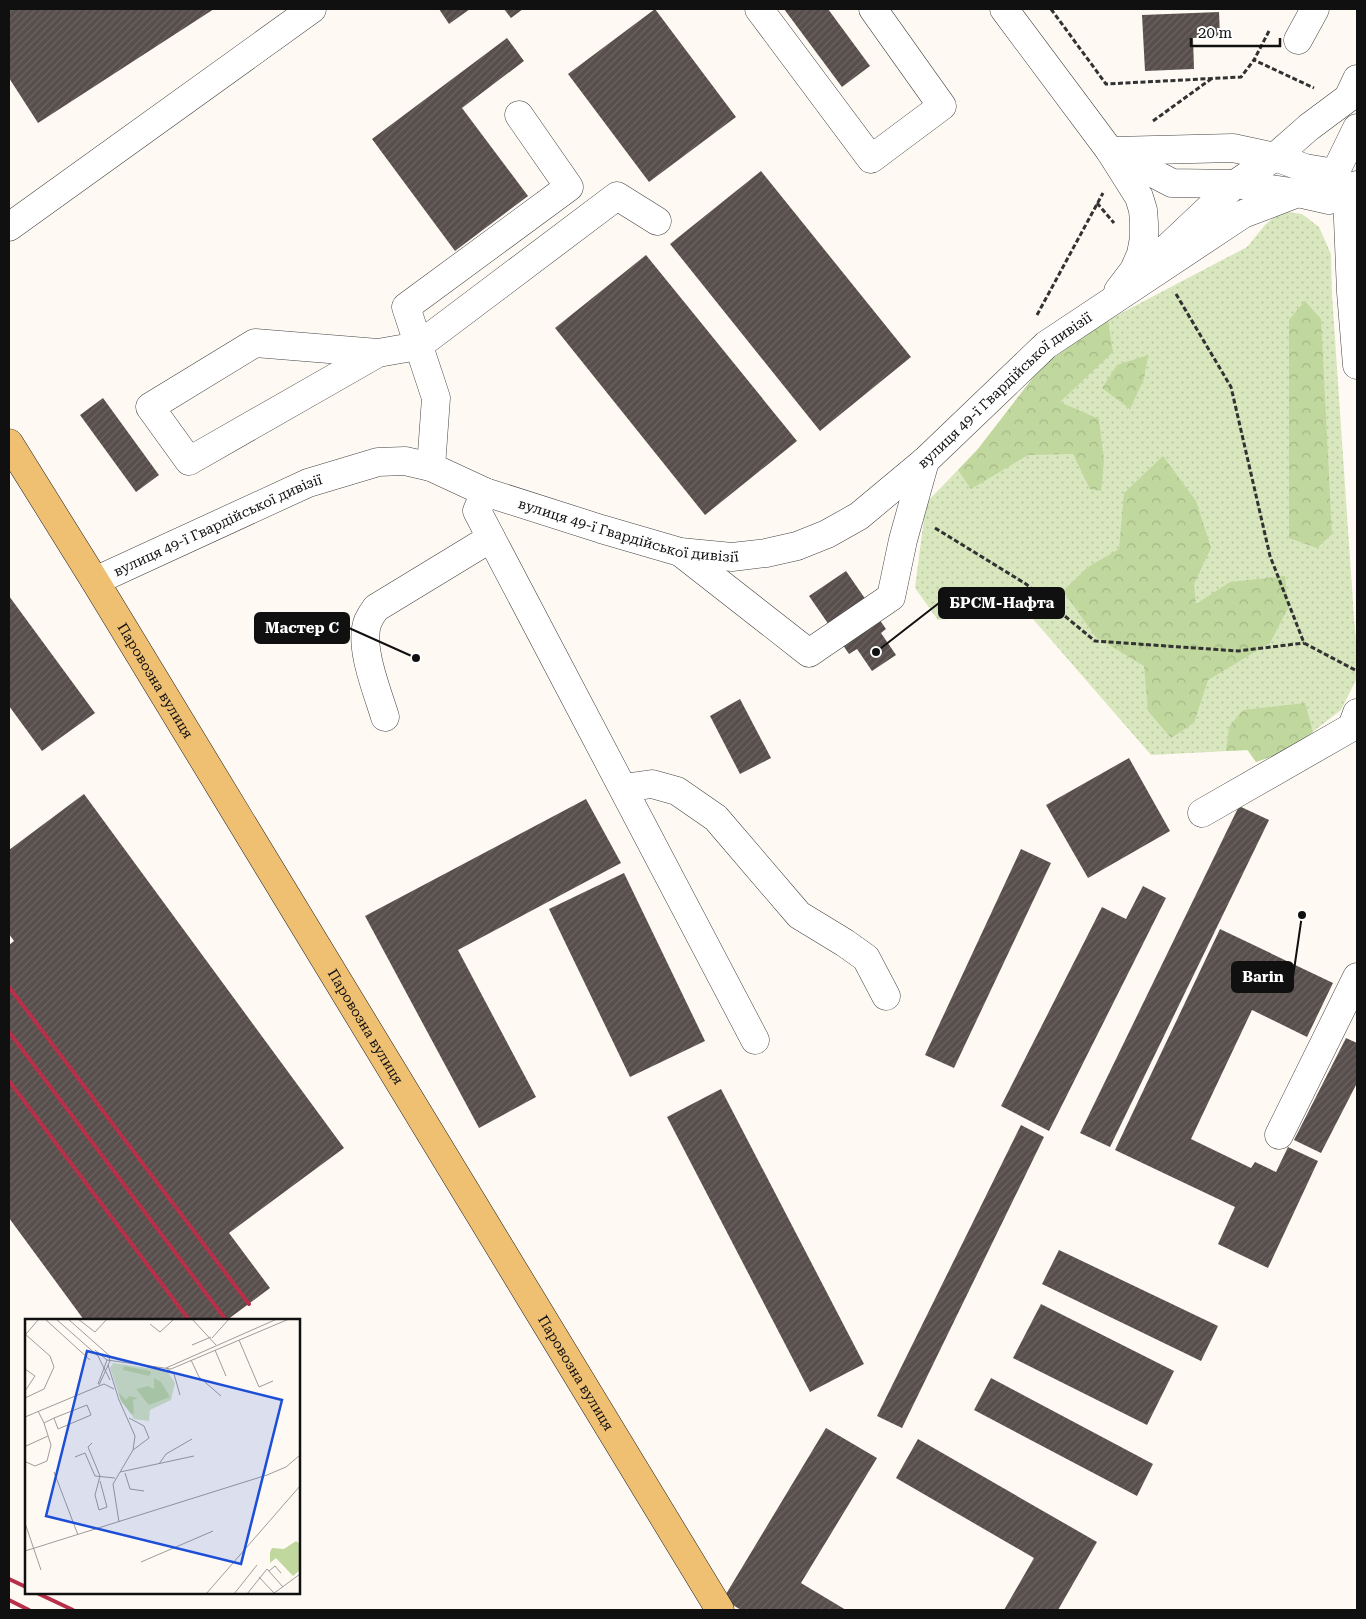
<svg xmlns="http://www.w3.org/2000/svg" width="1366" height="1619" font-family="'Roboto Serif',serif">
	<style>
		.green { fill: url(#green-dots) }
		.forest { fill: url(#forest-crowns) }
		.building { fill: url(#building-hatch) }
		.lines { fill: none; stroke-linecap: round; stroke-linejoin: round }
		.minor-casing { stroke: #434343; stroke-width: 29 }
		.major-casing { stroke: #212121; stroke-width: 29 }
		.path { stroke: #323232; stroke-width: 3; stroke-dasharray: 5 2.5; stroke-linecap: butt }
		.minor { stroke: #fff; stroke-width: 28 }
		.major { stroke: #efbf72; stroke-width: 28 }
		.rail { stroke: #b7304a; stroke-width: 4 }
		.labels { text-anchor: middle; stroke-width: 5; stroke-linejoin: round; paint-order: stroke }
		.street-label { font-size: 14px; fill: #101010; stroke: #fff }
		.inset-road { fill: none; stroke: #9f9c98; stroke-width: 1 }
		.view { fill: #1d4ed8; fill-opacity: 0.15; stroke: #1d4ed8; stroke-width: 2.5 }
		.inset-edge { fill: none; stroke: #101010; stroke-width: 2.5 }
		.leader { fill: none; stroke: #101010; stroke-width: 2 }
		.callout-dot { fill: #101010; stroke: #fff; stroke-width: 2 }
		.callout { fill: #101010; stroke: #101010; stroke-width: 2 }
		.callout-label { font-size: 15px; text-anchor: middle; font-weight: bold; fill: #fff }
	</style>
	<defs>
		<pattern id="green-dots" width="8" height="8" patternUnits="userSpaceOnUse" patternTransform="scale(1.25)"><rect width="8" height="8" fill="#d9e7be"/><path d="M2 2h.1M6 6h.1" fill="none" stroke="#b9c5a2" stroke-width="1.8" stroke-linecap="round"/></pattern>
		<pattern id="forest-crowns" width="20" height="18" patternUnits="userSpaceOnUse" patternTransform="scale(1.25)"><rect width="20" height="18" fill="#c0d79e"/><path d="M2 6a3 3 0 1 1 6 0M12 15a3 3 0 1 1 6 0" fill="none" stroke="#a4b887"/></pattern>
		<pattern id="building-hatch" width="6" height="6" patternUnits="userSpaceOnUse" patternTransform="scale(1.25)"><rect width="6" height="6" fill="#584f4d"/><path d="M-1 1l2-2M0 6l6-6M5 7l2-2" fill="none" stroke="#6b6462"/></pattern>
	</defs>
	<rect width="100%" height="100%" fill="#fefaf3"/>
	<polygon class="green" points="1281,211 1302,214 1319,227 1331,254 1332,295 1355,632 1357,642 1357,678 1341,710 1289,750 1256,762 1247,750 1151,755 1026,611 938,620 915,588 926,503 978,449 1042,366 1108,320 1247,247 1265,225"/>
	<g class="forest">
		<polygon points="1305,301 1321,319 1332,534 1317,548 1289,538 1289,320"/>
		<polygon points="1108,320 1113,352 1060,402 1099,419 1104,461 1101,491 1090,489 1073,454 1028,455 971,489 958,470 978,449 1042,366"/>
		<polygon points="1148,355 1144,379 1130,409 1102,388 1117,365"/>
		<polygon points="1163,456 1196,501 1211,548 1194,584 1196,604 1230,582 1285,576 1288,608 1270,643 1208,680 1194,723 1171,738 1148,711 1144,666 1096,637 1063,591 1088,567 1119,549 1124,493"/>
		<polygon points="1305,703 1313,732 1289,750 1256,762 1248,750 1226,751 1229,727 1243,710"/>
	</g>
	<g class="building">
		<polygon points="9,9 214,9 38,123 9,78"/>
		<polygon points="439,9 470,9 449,24"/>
		<polygon points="504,9 523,9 511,18"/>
		<polygon points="655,9 736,117 649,182 568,74"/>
		<polygon points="784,9 828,9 870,66 842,87"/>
		<polygon points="1219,12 1220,36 1193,38 1194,69 1145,71 1142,15"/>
		<polygon points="507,38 524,61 462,108 528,196 455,251 372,139"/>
		<polygon points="761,171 911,357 820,431 670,244"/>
		<polygon points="646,255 797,441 705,515 555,328"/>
		<polygon points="103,398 159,475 136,492 80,415"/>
		<polygon points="846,571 886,629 881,633 896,655 872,671 857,649 849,654 809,596"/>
		<polygon points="9,596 95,713 42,751 9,706"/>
		<polygon points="740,699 771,758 740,774 710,716"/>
		<polygon points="1129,758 1170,831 1088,878 1046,805"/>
		<polygon points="84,794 344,1148 229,1233 270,1288 227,1320 84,1320 9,1218 9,945 14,941 9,934 9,850"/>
		<polygon points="586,799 621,863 458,950 536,1097 479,1128 365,916"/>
		<polygon points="1239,806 1269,820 1110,1147 1080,1133"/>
		<polygon points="1021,849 1051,863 954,1068 925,1055"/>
		<polygon points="624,873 705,1041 630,1077 549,909"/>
		<polygon points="1143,886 1166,898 1049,1131 1001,1106 1102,907 1126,919"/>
		<polygon points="1220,929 1333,983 1307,1037 1252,1010 1191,1139 1251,1168 1255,1162 1276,1172 1288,1147 1318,1161 1268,1268 1218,1244 1235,1207 1115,1150"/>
		<polygon points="1346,1038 1357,1043 1357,1083 1321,1153 1294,1140"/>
		<polygon points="721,1089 864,1364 810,1392 667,1117"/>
		<polygon points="1021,1125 1044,1137 902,1428 877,1416"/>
		<polygon points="1059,1250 1218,1326 1201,1361 1042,1284"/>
		<polygon points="1041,1304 1174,1371 1147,1425 1013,1358"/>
		<polygon points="991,1378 1153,1464 1137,1496 974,1410"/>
		<polygon points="826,1428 877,1458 801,1583 846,1610 741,1610 723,1599"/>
		<polygon points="918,1439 1097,1542 1058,1610 1004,1610 1034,1558 896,1478"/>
	</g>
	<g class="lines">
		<defs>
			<g id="minor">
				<polyline points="759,9 871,159 942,106 873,9"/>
				<polyline points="1004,9 1110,151 1139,197 1143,210 1144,223 1144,238 1141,254 1134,270 1118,291"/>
				<polyline points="1298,40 1315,9"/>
				<polyline points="1110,151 1172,183 1235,184 1298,193 1329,200 1347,195 1357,185"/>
				<polyline points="1114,151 1233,148 1275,157 1305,168 1335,173"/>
				<polyline points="1339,179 1347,195 1351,292 1357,365"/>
				<polyline points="1331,191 1335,173 1357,128"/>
				<polyline points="9,227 312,9"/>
				<polyline points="1164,251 1235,184 1275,157 1309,127 1348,98 1357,79"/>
				<polyline points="378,353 189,461 150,407 255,343 378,353 418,346 617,196 657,221"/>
				<polyline points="431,467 436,398 406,307 569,187 519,115"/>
				<polyline points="485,492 477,511 755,1040"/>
				<polyline points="680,552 809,653 891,597 903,540 925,461"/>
				<path id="s1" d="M95,581L308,483L378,462L405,461L431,467L485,492L601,529L680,552L732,557L766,553L797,546L827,534L859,516L925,461L1046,345L1243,214L1298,193"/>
				<path d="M385,717C378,693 358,646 368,621C370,617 373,612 376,608L491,538"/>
				<polyline points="623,788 652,784 677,791 716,818 799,915 845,943 866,958 886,996"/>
				<polyline points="1202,813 1352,727 1357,713"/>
				<polyline points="1279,1135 1357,977"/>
			</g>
			<g id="major">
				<path id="s2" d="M9,443L95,581L720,1610"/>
			</g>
		</defs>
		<use href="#minor" class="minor-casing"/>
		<use href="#major" class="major-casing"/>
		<g class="path">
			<polyline points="1051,9 1106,84 1241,77 1254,60"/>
			<polyline points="1269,31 1254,60 1314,88"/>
			<polyline points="1153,121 1211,79"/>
			<polyline points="1097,203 1114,223"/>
			<polyline points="1176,294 1231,387 1270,556 1304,643 1357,671"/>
			<polyline points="1037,315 1103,193"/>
			<polyline points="935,528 1026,584 1095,641 1238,651 1304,643"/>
		</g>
		<use href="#minor" class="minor"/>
		<use href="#major" class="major"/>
		<g class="rail">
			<polyline points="9,987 249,1304"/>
			<polyline points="9,1032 226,1320"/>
			<polyline points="9,1081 189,1320"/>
			<polyline points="9,1579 26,1587"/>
			<polyline points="37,1593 73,1610"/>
			<polyline points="9,1600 29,1610"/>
		</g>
	</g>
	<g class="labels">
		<g class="street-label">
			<text dy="5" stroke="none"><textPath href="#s1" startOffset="1005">вулиця 49-ї Гвардійської дивізії</textPath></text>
			<text dy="5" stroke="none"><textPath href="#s1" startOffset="135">вулиця 49-ї Гвардійської дивізії</textPath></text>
			<text dy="5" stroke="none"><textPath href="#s1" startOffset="570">вулиця 49-ї Гвардійської дивізії</textPath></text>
			<text dy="5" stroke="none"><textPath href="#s2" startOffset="279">Паровозна вулиця</textPath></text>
			<text dy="5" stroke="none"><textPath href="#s2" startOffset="684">Паровозна вулиця</textPath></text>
			<text dy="5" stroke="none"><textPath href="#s2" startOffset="1089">Паровозна вулиця</textPath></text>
		</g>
	</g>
	<g transform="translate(25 1319)">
		<rect width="275" height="275" fill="#fefaf3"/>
		<path d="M88,44L142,52L150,64L146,81L125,91L124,102L109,100L93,73L85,49Z" fill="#d9e7be"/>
		<path d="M99,47L125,52L126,54L124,57L98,51ZM129,59L136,63L145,78L124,86L111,70L123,67L129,70ZM93,73L101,81L104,77L113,79L108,81L109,94L106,95L96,82ZM271,222L275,225V251L268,257L251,239L245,244V233L247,229L259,230Z" fill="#c0d79e"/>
		<path class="inset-road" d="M20,0L65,41M31,0L73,37L85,61M43,0L87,39M53,0L70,13L82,0M167,0L191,26M125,5L135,13L148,1M0,15L25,37L29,48L19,70L0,79M1,15L14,0M187,19L204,0M214,21L234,68L248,62M167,26L186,18M70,31L82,41M190,31L201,57M82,41L146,50L264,0M166,41L174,58L196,77M83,46L94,81L110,117L108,131L88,165L94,203M141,49L252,0M141,49L149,55L155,76M0,50L10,57L0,72M73,65L82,41M74,66L85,42L84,38M13,92L19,104L29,99L62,86L66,96L33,110L29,99M0,98L79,65L89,70M104,99L119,107L124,119L108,131M67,124L63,128L75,157L70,176L74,191L82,188L75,162M1,127L23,117M50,138L60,134L70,157L90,159M1,143L10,147L22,142L26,126L19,104M134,145L141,135L167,120M29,153L53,216M95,153L169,137M100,154L105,170L119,172M0,204L16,251M0,232L242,156L261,148L275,136M116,243L188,212M244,252L250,247L256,254M234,258L249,274M181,275L275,167M209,275L232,246M222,275L242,250L258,268M248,275L275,255"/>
		<path class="view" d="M62,32L257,81L216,245L21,197Z"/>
		<rect width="275" height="275" class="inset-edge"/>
	</g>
	<path class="leader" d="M876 652L939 603M416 658L349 628M1302 915L1293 977"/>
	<g class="callout-dot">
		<circle cx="876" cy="652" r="5"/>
		<circle cx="416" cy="658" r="5"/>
		<circle cx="1302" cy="915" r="5"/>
	</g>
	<g class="callout">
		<rect x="939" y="588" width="125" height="30" rx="5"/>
		<rect x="255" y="613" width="94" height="30" rx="5"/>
		<rect x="1232" y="962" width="61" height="30" rx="5"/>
	</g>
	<g class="callout-label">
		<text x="1002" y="608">БРСМ-Нафта</text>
		<text x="302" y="633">Мастер С</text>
		<text x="1263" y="982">Barin</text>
	</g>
	<rect width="1366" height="1619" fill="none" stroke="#101010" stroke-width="20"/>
	<path d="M1191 38v8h89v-8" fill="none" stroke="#101010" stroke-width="2.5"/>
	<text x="1198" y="38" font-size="15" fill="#101010" stroke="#ffffff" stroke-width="4" paint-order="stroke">20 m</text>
</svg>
